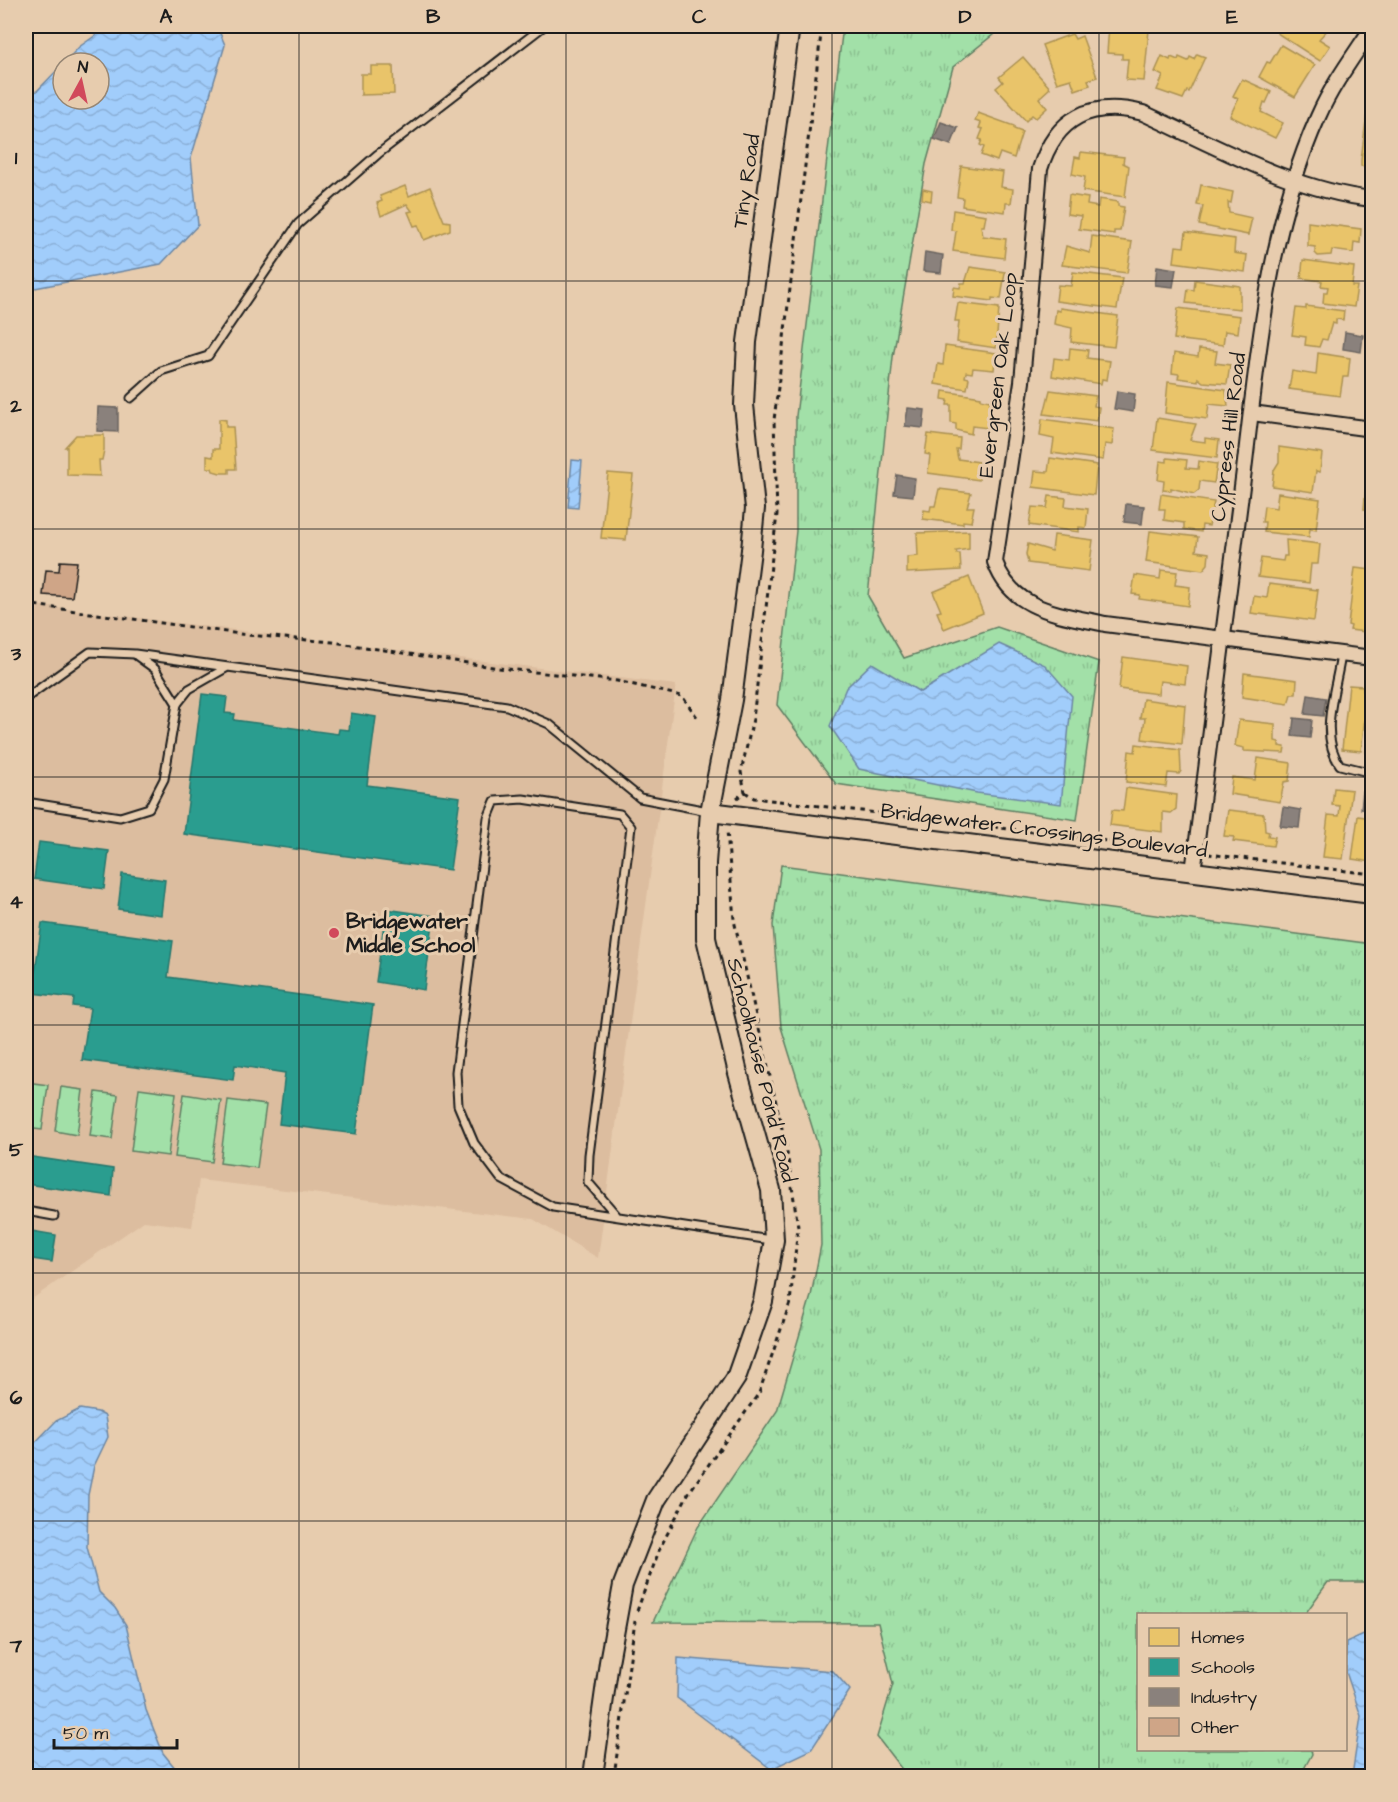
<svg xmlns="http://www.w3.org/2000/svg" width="1398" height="1802" font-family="'Architects Daughter',sans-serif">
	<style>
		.built { fill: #dcbd9f }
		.park { fill: url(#park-tufts); stroke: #5f7e62; stroke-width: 1.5 }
		.pitch { fill: #a2e0a8; stroke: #5f7e62; stroke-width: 1.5 }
		.water { fill: url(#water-waves); stroke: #6c86a2; stroke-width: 1.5 }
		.homes { fill: #e9c46a; stroke: #ac9253; stroke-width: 1.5 }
		.schools { fill: #2a9d8f; stroke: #26766c; stroke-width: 1.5 }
		.industry { fill: #8a817c; stroke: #69635f; stroke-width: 1.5 }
		.building { fill: #cfa587; stroke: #1c1c1c; stroke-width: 1.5 }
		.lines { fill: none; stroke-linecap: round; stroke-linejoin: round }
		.lane-casing { stroke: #1c1c1c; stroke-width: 11 }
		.street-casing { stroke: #1c1c1c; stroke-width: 18 }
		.secondary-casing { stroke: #1c1c1c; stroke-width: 22 }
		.path { stroke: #1c1c1c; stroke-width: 3; stroke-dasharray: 4.5 4.5; stroke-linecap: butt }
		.lane { stroke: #e7ccae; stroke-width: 7 }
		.street { stroke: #e7ccae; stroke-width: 14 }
		.secondary { stroke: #e7ccae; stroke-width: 18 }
		.grid { fill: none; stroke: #1c1c1c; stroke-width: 1.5; stroke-opacity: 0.55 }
		.poi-dot { fill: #d1495b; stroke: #e7ccae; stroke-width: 2 }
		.labels { text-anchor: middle; stroke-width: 6; stroke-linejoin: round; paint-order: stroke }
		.street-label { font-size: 21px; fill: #1c1c1c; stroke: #e7ccae }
		.poi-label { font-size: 21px; font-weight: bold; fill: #1c1c1c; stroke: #e7ccae; text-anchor: start }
		.neatline { fill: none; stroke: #1c1c1c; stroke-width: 2 }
		.grid-label { font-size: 20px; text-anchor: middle; font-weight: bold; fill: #1c1c1c }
	</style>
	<defs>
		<pattern id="park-tufts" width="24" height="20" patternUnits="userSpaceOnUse" patternTransform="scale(1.5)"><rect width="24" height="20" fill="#a2e0a8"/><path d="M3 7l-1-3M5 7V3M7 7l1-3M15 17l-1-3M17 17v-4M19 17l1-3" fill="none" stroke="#8bc090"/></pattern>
		<pattern id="water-waves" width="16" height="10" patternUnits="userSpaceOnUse" patternTransform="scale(1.5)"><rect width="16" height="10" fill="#a1cdfb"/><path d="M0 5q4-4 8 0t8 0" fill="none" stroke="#8aafd7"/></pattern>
	</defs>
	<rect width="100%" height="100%" fill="#e7ccae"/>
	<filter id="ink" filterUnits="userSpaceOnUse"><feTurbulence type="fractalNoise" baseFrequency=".0167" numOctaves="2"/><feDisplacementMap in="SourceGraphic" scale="12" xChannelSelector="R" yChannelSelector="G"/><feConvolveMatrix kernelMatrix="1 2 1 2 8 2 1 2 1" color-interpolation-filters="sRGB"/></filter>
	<g filter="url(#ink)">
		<polygon class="built" points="26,604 676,685 598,1258 533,1219 199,1180 192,1227 144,1221 32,1299 26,1298"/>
		<g class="park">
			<polygon points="843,26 1004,26 953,67 926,164 893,357 868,596 904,658 997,627 1099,662 1077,820 836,784 777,705 796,531 796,416"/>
			<polygon points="781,865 1372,944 1372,1582 1328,1582 1305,1614 1138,1614 1138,1750 1311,1750 1312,1754 1300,1776 907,1776 877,1737 893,1684 878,1623 653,1622 698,1527 777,1411 811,1296 821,1245 819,1149 781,1027 773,925"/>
		</g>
		<g class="pitch">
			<polygon points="26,1082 48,1085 42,1130 26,1128"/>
			<polygon points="61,1087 83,1090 77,1135 55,1131"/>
			<polygon points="139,1088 176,1093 168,1156 131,1151"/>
			<polygon points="96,1092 118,1095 112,1139 90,1136"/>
			<polygon points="184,1094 221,1100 212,1162 175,1157"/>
			<polygon points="228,1100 266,1105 257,1168 220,1163"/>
		</g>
		<g class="water">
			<polygon points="109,26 217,26 225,45 191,158 198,225 161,264 35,288 26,286 26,94 37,91 63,64 63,99 99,99 99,63 64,63 79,47"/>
			<polygon points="572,460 582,461 578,508 568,507"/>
			<polygon points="999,644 1045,665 1072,696 1061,804 977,793 859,769 830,726 846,688 872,663 920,692"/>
			<polygon points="80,1409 98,1412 105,1416 108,1437 94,1466 88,1495 87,1547 99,1592 115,1608 126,1625 146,1710 163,1753 176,1769 169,1776 26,1776 26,1452 56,1421"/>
			<polygon points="1366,1633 1372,1633 1372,1776 1352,1776 1361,1716 1346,1672 1346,1642"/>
			<polygon points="678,1658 833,1671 850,1690 811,1750 771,1769 677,1698"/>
		</g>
		<g class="homes">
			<polygon points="1109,26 1129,26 1129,28 1149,30 1144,81 1126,80 1128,59 1122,59 1122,54 1107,53"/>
			<polygon points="1282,26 1331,26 1319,39 1330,46 1320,61 1277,33"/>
			<polygon points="1072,34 1075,39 1082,36 1097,77 1088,80 1090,85 1075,90 1071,79 1057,83 1042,45"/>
			<polygon points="1281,45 1315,65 1295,97 1259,77 1267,62 1270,63"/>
			<polygon points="1197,54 1205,57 1189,92 1187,91 1183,99 1157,90 1163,76 1155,72 1162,56 1170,60 1171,57 1178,60 1179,57 1188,61 1190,57 1194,59"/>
			<polygon points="1023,57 1050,88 1039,98 1047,108 1036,118 1032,115 1026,121 996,88 1003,82 999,77"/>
			<polygon points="371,66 393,66 394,94 361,95 361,74 371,74"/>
			<polygon points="1242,79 1271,92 1266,103 1264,102 1261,112 1283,123 1275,138 1230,116 1238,99 1233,96"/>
			<polygon points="1368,105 1372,106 1372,168 1361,166 1361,160"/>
			<polygon points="978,113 1014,126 1014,129 1022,132 1014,158 1000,153 997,161 981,155 984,147 980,145 982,140 979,139 983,129 979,128 981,123 975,121"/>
			<polygon points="1081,152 1124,157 1123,163 1129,166 1125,197 1083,191 1085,177 1072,174 1075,157 1080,158"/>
			<polygon points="961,166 1003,172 1001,187 1013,189 1011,203 1006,203 1005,212 962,206 963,198 957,197"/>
			<polygon points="1201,185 1233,192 1231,203 1228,202 1229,213 1252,218 1248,235 1199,225 1203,206 1197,205"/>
			<polygon points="405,186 409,196 430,187 444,221 450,222 450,230 424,240 418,225 414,226 408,212 412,211 407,204 381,216 377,203 382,201 380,196"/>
			<polygon points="923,189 932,191 931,201 922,199"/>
			<polygon points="1069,195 1088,198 1087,205 1098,207 1099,199 1118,202 1118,206 1124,207 1120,231 1114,231 1114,234 1079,229 1081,216 1067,214"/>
			<polygon points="953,210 986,215 984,226 981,226 983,236 1006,239 1004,258 953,251 956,231 951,230"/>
			<polygon points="1308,222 1361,229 1360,243 1354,242 1353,253 1332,250 1331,255 1318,256 1315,253 1315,247 1308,246"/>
			<polygon points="1186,232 1235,239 1234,253 1247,255 1245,272 1174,262 1176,246 1184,247"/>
			<polygon points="1092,236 1132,242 1127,273 1062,265 1066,246 1090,253"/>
			<polygon points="1303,260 1354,267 1352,286 1357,286 1354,307 1323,303 1324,292 1327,292 1328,287 1321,286 1322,281 1301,278"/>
			<polygon points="970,267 1005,272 1001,299 992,298 992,301 953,296 954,287 960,288 961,283 965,283"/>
			<polygon points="1073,272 1122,278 1117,309 1056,301 1058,285 1071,286"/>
			<polygon points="1195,280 1240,286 1240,309 1186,303 1188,289 1194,290"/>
			<polygon points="958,303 999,308 996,348 957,342 959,321 955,321"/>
			<polygon points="1306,306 1344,311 1343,320 1336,319 1336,324 1332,323 1327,340 1322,339 1319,347 1305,345 1306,337 1292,335 1296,308 1306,309"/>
			<polygon points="1060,308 1118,316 1114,347 1071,342 1072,328 1054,324 1056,310 1060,311"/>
			<polygon points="1178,308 1240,316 1238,333 1225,331 1223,345 1174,339"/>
			<polygon points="945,346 996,353 994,370 973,368 972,373 966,372 965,377 969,378 967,389 935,384 938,364 943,365"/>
			<polygon points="1070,348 1088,350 1087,358 1110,361 1107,380 1102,379 1101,384 1052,376 1054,358 1069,360"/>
			<polygon points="1199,349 1217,351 1215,363 1230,365 1227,384 1203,382 1198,378 1198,381 1178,378 1179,374 1172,373 1174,353 1198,357"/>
			<polygon points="1318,353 1350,358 1348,377 1343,377 1340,396 1289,389 1292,371 1316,375"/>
			<polygon points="1168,382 1226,390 1228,406 1209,404 1207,419 1165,413"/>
			<polygon points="1050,390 1096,396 1094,406 1099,407 1097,421 1044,414"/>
			<polygon points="943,391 981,397 981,399 990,401 988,428 972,426 971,434 956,430 956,424 951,423 951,405 947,405 948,400 942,399"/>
			<polygon points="1157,418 1196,424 1190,440 1205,442 1205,438 1219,440 1217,458 1153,450"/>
			<polygon points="219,419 226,420 226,427 233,427 236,469 229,469 229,473 220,473 213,471 212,468 207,468 207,456 213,457 213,449 219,449"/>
			<polygon points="1042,419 1114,429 1112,445 1105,444 1103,460 1052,453 1054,439 1040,436"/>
			<polygon points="928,434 960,438 959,449 956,449 958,459 979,462 979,480 928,473 930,455 925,454"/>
			<polygon points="76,435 104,435 104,450 102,460 99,460 100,476 67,475 67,447 65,447"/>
			<polygon points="1279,447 1322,453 1320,472 1316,471 1313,492 1272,486 1274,470 1279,462"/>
			<polygon points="1050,458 1097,465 1094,495 1033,487 1035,471 1048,472"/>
			<polygon points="1167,458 1187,460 1186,468 1198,469 1199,461 1217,464 1214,483 1200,481 1199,490 1194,494 1171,488 1171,491 1163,490 1164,481 1158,480 1160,461 1167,462"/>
			<polygon points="1368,462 1372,462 1372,510 1364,509"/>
			<polygon points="608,473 633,475 626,540 601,538"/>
			<polygon points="939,489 971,493 967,507 974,507 971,522 963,521 963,524 923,519 924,510 930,511 931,506 935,506"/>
			<polygon points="1278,493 1320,499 1316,530 1310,529 1309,537 1264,532 1265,522 1262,522 1264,506 1276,508"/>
			<polygon points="1161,494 1214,502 1209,526 1202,525 1201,532 1184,529 1184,523 1164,520 1165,509 1159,509"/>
			<polygon points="1049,496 1066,498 1065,506 1088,509 1086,528 1079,527 1079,532 1029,525 1032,507 1047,508"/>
			<polygon points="969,531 969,549 956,551 957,554 960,554 961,570 907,573 907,557 918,556 917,533"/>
			<polygon points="1150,531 1198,537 1196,551 1209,553 1208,564 1203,570 1146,562"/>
			<polygon points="1054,535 1093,540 1089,571 1028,563 1026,554 1028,544 1052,551"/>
			<polygon points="1286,540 1320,544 1318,564 1311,564 1309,583 1258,577 1261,558 1283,561 1284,556 1287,556"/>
			<polygon points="1355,568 1372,570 1372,614 1367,613 1365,632 1350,630 1351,626 1348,625"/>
			<polygon points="1161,570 1177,572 1175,585 1190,587 1188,606 1139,599 1140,595 1132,594 1135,575 1160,579"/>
			<polygon points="969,577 983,613 944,629 937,612 941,611 933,592"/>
			<polygon points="1269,584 1318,590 1314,621 1251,613 1254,596 1267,598"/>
			<polygon points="1123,657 1187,666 1185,684 1160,681 1158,694 1119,689"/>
			<polygon points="1244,673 1297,680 1296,694 1291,694 1288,704 1242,697"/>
			<polygon points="1349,685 1363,686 1363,691 1368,692 1361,751 1342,749"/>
			<polygon points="1372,695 1372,752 1366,752"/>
			<polygon points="1143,699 1185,705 1182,744 1142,739 1145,718 1140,718"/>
			<polygon points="1239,720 1275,724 1275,741 1279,742 1279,746 1285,747 1284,753 1244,751 1244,748 1235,746"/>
			<polygon points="1136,744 1180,750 1181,771 1179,774 1168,773 1166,787 1126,782 1129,751 1135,752"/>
			<polygon points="1258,758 1291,763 1289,781 1284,782 1280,802 1230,794 1232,777 1255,780"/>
			<polygon points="1126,788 1177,795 1176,809 1171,813 1163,812 1163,832 1110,825 1112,810 1123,811"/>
			<polygon points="1334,788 1352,790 1343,859 1323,857 1328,815 1339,816 1340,806 1332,805"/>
			<polygon points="1228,810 1264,814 1265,831 1269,832 1268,836 1275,837 1273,846 1233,841 1234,837 1224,836"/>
			<polygon points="1358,816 1372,818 1372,862 1352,859"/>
		</g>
		<g class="schools">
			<polygon points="202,694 227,697 225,713 235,714 234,720 338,734 339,729 349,730 351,713 376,717 367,785 460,797 450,870 184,834"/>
			<polygon points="39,842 109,851 104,889 34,879"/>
			<polygon points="122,874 165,880 161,915 118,909"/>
			<polygon points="386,909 434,916 424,990 376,982"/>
			<polygon points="42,923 173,941 168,977 373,1005 356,1134 279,1124 285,1073 235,1065 233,1080 82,1060 90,1008 73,1006 74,998 32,993"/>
			<polygon points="26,1156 113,1169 111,1196 26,1184"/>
			<polygon points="26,1230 56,1235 52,1262 26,1258"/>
		</g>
		<g class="industry">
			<polygon points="941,122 958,128 951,145 934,139"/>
			<polygon points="925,252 943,255 941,273 923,271"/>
			<polygon points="1157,266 1176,269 1173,287 1155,285"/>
			<polygon points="1345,332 1363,335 1361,352 1343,349"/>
			<polygon points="1117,391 1135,394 1133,412 1114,409"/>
			<polygon points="98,407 118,408 118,432 97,431"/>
			<polygon points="908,408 925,410 923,428 905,426"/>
			<polygon points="897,475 915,478 913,496 894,494"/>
			<polygon points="1126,504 1144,506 1142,524 1124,522"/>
			<polygon points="1308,695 1326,698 1323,716 1305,714"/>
			<polygon points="1294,718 1312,720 1310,738 1292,736"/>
			<polygon points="1363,791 1372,792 1372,810 1361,809"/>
			<polygon points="1283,807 1301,810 1299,828 1280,826"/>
		</g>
		<polygon class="building" points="60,561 77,562 72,597 43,595 46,570 59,571"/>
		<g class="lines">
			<defs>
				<g id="lane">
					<polyline points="131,398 161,371 208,356 298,224 378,154 544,26"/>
					<path d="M1341,655C1336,690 1318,735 1340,765L1372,773"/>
					<polyline points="137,656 155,669 177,704"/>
					<polyline points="26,698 90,652 135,654 507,706 549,724 640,798 708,811"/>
					<polyline points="26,802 120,817 149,808 164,779 177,704 189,689 226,668"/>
					<polyline points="26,1211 54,1216"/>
					<polyline points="617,1216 588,1182 589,1155 631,827 620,814 523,799 495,801 488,818 456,1072 458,1105 474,1143 501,1179 553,1207 771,1240"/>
				</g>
				<g id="street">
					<path d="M1372,199C1292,190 1216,146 1143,113C1091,100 1056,117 1040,169L1022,382L995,562C1012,611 1060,614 1105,624L1372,658"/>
					<polyline points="1252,413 1372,429"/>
					<path d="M1193,872C1209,749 1225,626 1240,502C1257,373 1264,238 1318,117C1332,85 1353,57 1372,28"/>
				</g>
				<g id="secondary">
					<polyline points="710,812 1372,894"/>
					<polyline points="593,1776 609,1662 623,1585 656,1500 736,1378 763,1301 774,1240 771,1190 738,1073 706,938 706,863 710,812 732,700 751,550 755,508 744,405 747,342 790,26"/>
				</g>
			</defs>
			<use href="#lane" class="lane-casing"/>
			<use href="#street" class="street-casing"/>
			<use href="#secondary" class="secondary-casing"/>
			<g class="path">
				<polyline points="26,604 247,635 333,642 499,668 617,681 682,696 699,720"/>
				<polyline points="745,792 754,798 1182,850"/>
				<polyline points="737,798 745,792 741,772 753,719 777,514 774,420 822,26"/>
				<polyline points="1208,854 1372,874"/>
				<polyline points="637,1611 660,1548 688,1494 759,1393 790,1303 798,1227 786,1146 734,920 727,830"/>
				<polyline points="614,1776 635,1621"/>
			</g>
			<use href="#lane" class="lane"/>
			<use href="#street" class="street"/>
			<use href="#secondary" class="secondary"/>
		</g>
	</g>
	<path class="grid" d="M299,26V1776M566,26V1776M832,26V1776M1099,26V1776M26,281H1372M26,529H1372M26,777H1372M26,1025H1372M26,1273H1372M26,1521H1372"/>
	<circle class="poi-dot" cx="334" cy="933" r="6"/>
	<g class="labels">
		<g class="street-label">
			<text transform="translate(746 181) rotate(-82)" y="7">Tiny Road</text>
			<text transform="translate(998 375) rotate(-83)" y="7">Evergreen Oak Loop</text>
			<text transform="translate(1228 437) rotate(-83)" y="7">Cypress Hill Road</text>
			<text transform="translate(1044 830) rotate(7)" y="7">Bridgewater Crossings Boulevard</text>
			<text transform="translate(762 1070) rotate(76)" y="7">Schoolhouse Pond Road</text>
		</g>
		<g class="poi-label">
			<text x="346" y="928">Bridgewater<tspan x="346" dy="24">Middle School</tspan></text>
		</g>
	</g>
	<rect width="1398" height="1802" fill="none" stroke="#e7ccae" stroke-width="66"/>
	<rect x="1137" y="1613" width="210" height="138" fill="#e7ccae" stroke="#968674" stroke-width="1.5"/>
	<rect x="1149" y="1628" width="30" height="18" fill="#e9c46a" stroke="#968674" stroke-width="1.5"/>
	<text x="1191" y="1643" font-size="18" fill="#1c1c1c">Homes</text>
	<rect x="1149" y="1658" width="30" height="18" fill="#2a9d8f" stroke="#968674" stroke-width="1.5"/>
	<text x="1191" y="1673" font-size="18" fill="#1c1c1c">Schools</text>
	<rect x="1149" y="1688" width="30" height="18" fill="#8a817c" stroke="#968674" stroke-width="1.5"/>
	<text x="1191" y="1703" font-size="18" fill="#1c1c1c">Industry</text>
	<rect x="1149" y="1718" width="30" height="18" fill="#cfa587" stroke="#968674" stroke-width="1.5"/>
	<text x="1191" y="1733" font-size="18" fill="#1c1c1c">Other</text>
	<g transform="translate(81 81) rotate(8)"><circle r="28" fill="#e7ccae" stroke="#968674" stroke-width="1.5"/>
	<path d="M0-4.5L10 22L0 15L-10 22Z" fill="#d1495b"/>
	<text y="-9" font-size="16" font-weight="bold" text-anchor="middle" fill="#1c1c1c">N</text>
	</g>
	<path d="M54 1739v9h123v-9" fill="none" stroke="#1c1c1c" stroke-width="3"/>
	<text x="63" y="1739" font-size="18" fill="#1c1c1c" stroke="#e7ccae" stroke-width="4.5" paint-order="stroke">50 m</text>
	<rect x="33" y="33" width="1332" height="1736" class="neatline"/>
	<g class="grid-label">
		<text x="166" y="23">A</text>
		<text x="433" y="23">B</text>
		<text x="699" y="23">C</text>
		<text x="965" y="23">D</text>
		<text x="1232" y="23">E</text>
		<text x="16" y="164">1</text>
		<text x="16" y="412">2</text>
		<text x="16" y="660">3</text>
		<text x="16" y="908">4</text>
		<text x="16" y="1156">5</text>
		<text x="16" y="1404">6</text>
		<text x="16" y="1652">7</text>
	</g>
</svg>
